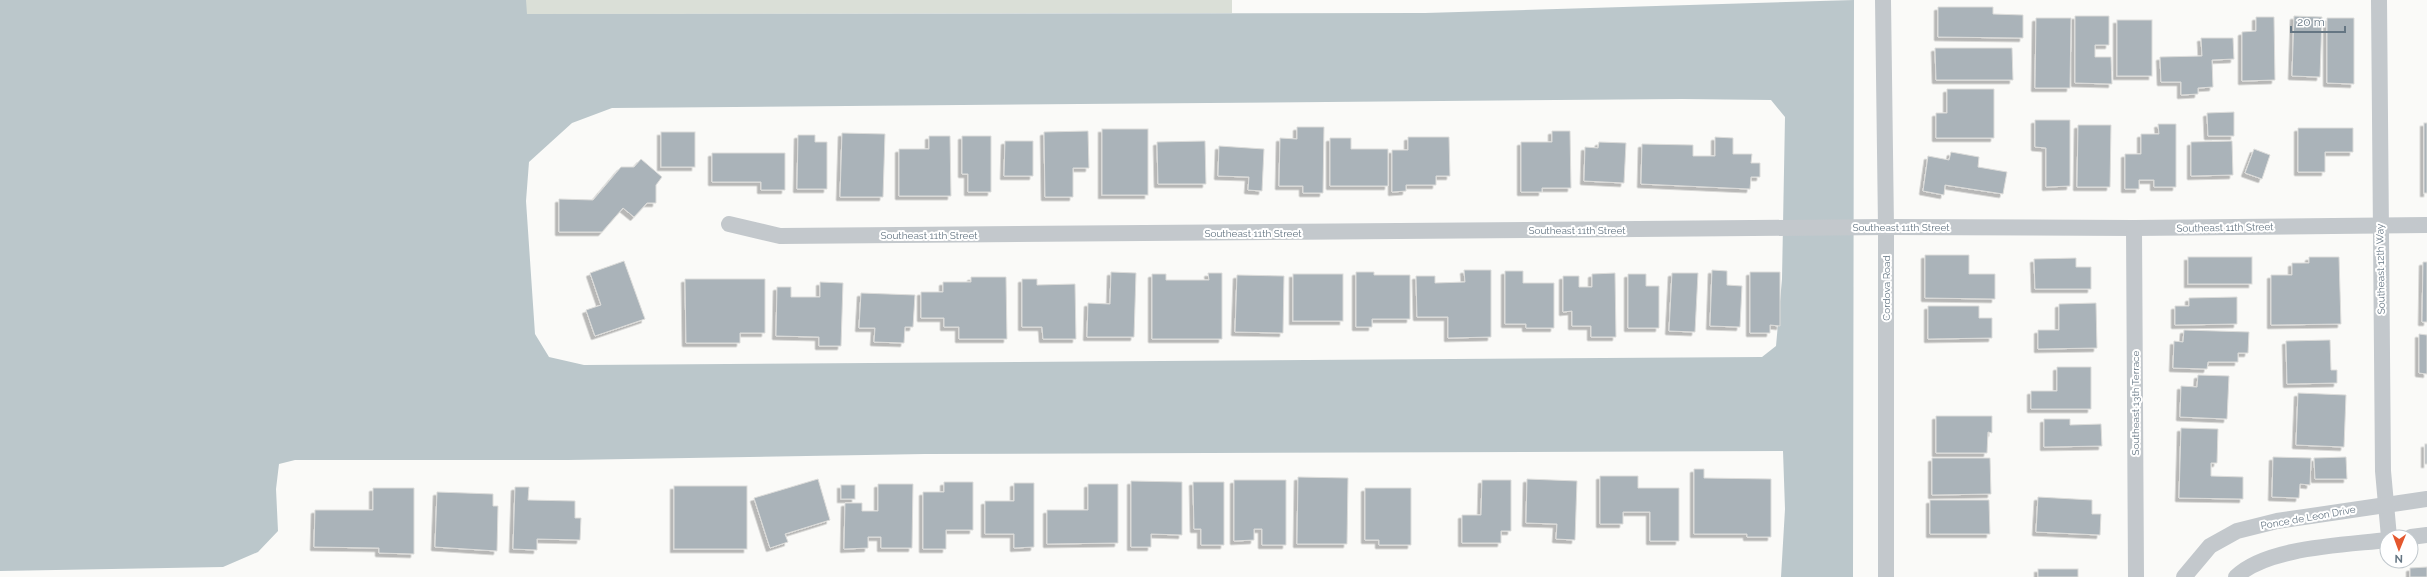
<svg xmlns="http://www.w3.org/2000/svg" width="2427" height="577" font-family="Raleway,sans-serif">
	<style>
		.green { fill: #dadfd7 }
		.water { fill: #bbc7cb; fill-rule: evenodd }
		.building { fill: #aab3b9; stroke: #dcdcda; filter: url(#shadow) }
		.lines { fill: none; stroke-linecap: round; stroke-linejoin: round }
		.street { stroke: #c3c8cc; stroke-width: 16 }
		.labels { text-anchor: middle; stroke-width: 4; stroke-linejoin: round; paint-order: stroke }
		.street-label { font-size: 10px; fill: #657683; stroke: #fff }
	</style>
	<defs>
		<filter id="shadow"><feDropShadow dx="-3.5" dy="3.5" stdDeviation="0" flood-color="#0004"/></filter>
	</defs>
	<rect width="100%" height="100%" fill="#fafaf8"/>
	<polygon class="green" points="526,0 1232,0 1232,13 526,14"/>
	<path class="water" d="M0,0H526L527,14L1425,13L1854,0L1853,577H1781L1785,509L1783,451L925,454L568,460H295L279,464L276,489L278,531L258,552L223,567L0,571ZM1682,99L1771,100L1785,117L1782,279L1776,346L1762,357L584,365L549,357L535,334L526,201L529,162L572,123L612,108Z"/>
	<g class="building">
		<polygon points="1938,7 1993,7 1993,14 2023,15 2023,38 1938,37"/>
		<polygon points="2075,16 2109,16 2109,45 2095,45 2095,57 2111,57 2112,84 2075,83"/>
		<polygon points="2294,16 2322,17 2320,77 2292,76"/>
		<polygon points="2256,17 2274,17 2275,80 2242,81 2242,32 2256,31"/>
		<polygon points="2036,18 2071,18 2070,88 2035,88"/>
		<polygon points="2327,18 2354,18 2354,84 2327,83"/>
		<rect x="2117" y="20" width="35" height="56"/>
		<polygon points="2201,38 2233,38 2234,59 2212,60 2213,87 2198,88 2198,94 2181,95 2181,82 2161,82 2160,57 2202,56"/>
		<polygon points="1935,48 2012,48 2013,80 1936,80"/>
		<polygon points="1947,89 1994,89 1994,138 1936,138 1936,113 1947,113"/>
		<polygon points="2234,112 2234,136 2208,136 2207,113"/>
		<polygon points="2035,120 2070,120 2070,186 2046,187 2046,148 2035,147"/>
		<rect x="2424" y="123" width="3" height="70"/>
		<polygon points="2158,124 2176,124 2176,187 2154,187 2154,180 2139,180 2139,189 2125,189 2125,154 2141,154 2141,134 2159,134"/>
		<polygon points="2078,125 2111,125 2110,187 2077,187"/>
		<polygon points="1297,127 1324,127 1323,193 1303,193 1303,186 1279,186 1280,138 1297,139"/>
		<polygon points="2298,128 2353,128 2353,152 2325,152 2325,172 2298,172"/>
		<rect x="1102" y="129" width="46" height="66"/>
		<polygon points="1088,131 1089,168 1073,168 1073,197 1045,197 1044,132"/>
		<polygon points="1552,131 1570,131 1571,188 1542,188 1542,192 1521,192 1521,142 1552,142"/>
		<rect x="661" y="132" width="34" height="35"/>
		<polygon points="842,133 885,134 883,197 840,197"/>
		<polygon points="798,135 815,135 815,142 827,142 827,189 797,189"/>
		<polygon points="929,136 950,136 951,196 899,196 899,149 929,149"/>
		<polygon points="962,136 991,136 991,192 968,192 968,174 962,174"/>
		<polygon points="1408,137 1449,137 1450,176 1436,176 1436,185 1406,185 1406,191 1392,192 1392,150 1408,150"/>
		<polygon points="1715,137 1733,138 1733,154 1752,154 1751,163 1760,163 1760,177 1751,177 1750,189 1641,184 1642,144 1693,145 1693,156 1715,156"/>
		<polygon points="1330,138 1351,138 1351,149 1388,149 1388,186 1330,186"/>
		<polygon points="1005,141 1033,141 1033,176 1004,176"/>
		<polygon points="1205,141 1206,184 1158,184 1157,142"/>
		<polygon points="2232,141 2233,175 2191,176 2191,142"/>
		<polygon points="1599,142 1626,143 1624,183 1584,181 1585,147 1598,148"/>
		<polygon points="1219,146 1264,149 1262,191 1248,190 1249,177 1218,176"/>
		<polygon points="2254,149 2270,155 2262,179 2245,173"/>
		<polygon points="1951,152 1979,157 1978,167 2007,172 2003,194 1945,185 1944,195 1923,191 1928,156 1949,160"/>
		<polygon points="712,153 785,153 785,190 761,190 761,182 712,182"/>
		<polygon points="641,159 662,177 656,185 656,203 647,203 634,217 623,208 602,232 559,232 559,199 593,200 621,167 634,167"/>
		<polygon points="1925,255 1969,255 1969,274 1995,274 1995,299 1925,298"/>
		<rect x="2188" y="257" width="64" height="27"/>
		<polygon points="2309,257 2339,257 2341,324 2271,325 2271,275 2292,275 2292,263 2309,263"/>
		<polygon points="2076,258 2076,267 2091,267 2091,289 2035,289 2034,259"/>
		<polygon points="624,261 645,319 595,336 586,310 601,305 590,273"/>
		<polygon points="2423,262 2427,262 2427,322 2422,322"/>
		<polygon points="1464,270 1491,270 1491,337 1448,338 1448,317 1417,317 1416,276 1435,276 1435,283 1465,282"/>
		<polygon points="1712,270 1727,271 1727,285 1742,286 1740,327 1710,326"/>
		<polygon points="1505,271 1523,271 1523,283 1554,283 1554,328 1526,328 1526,324 1505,324"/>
		<polygon points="1111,272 1136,273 1134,337 1087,337 1088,303 1110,304"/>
		<polygon points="1356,272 1374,272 1374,275 1410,275 1410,319 1372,319 1372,327 1356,327"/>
		<polygon points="1750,272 1780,272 1780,326 1770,325 1770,333 1750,333"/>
		<polygon points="1208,273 1222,273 1222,339 1152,339 1152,274 1166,274 1166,280 1209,280"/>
		<polygon points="1615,273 1616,337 1591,337 1591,326 1572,326 1572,311 1563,312 1563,276 1579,276 1579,287 1592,287 1592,274"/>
		<polygon points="1672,273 1698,273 1695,332 1669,331"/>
		<rect x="1293" y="274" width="50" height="47"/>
		<polygon points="1628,274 1646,274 1646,286 1659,286 1659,328 1628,328"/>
		<polygon points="1237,275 1284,276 1283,333 1235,332"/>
		<polygon points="971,277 1006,277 1007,339 959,339 959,327 944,327 944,318 921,318 921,292 943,292 943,282 971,282"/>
		<polygon points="685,279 765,279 765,333 740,333 740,343 686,343"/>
		<polygon points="1022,279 1037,279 1037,285 1075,284 1076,339 1043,339 1042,327 1022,327"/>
		<polygon points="820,282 843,283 841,346 819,346 819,337 776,336 777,287 791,287 791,297 820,297"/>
		<polygon points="861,293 915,295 913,327 905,327 904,343 874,342 875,328 859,328"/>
		<polygon points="2237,297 2237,324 2175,325 2175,306 2189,306 2189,298"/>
		<polygon points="2096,303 2097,348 2038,349 2038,330 2059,330 2059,304"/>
		<polygon points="1928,306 1979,306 1979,318 1992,318 1992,338 1928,339"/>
		<polygon points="2184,330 2249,332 2248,353 2238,353 2238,362 2208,362 2207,369 2173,368 2174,341 2183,342"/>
		<polygon points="2419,334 2427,335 2427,374 2419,373"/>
		<polygon points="2330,340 2331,370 2337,370 2337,383 2287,384 2286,341"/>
		<polygon points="2057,367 2091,367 2091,409 2031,409 2031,391 2057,391"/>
		<polygon points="2198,375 2229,376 2227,419 2180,417 2181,386 2197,387"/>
		<polygon points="2298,393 2346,395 2344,447 2296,445"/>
		<polygon points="1936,416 1992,416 1992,433 1988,432 1987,453 1936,453"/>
		<polygon points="2044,419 2070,419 2070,425 2101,424 2102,446 2044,447"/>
		<polygon points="2181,428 2218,429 2217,463 2211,463 2211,476 2243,477 2243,499 2179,498"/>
		<rect x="2425" y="444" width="2" height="20"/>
		<polygon points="2273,457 2311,458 2310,485 2300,484 2299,498 2272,497"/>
		<polygon points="2346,457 2347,479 2315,479 2314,458"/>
		<polygon points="1932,458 1990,458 1991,494 1932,495"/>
		<polygon points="1694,469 1704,469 1704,478 1771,479 1771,537 1747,537 1747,534 1694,534"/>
		<polygon points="1600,476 1638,476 1638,488 1679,488 1679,541 1650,541 1650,512 1623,512 1623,524 1600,524"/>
		<polygon points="1298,477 1348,478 1347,544 1297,544"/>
		<polygon points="818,479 830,520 785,534 788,542 770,548 754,498"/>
		<polygon points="1527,479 1577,481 1575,540 1556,539 1557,524 1526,523"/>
		<polygon points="1234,480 1286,480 1286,545 1262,545 1262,529 1254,529 1254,540 1234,541"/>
		<polygon points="1482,480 1511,480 1511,531 1501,531 1501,543 1462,543 1462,515 1481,515"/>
		<polygon points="1131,481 1182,482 1182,535 1151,534 1151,547 1131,547"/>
		<polygon points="944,482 973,482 973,530 946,530 946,549 923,549 923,492 944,492"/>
		<polygon points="1193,482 1224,482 1224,545 1201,545 1201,529 1194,529"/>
		<polygon points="1014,483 1034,483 1034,547 1014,548 1014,534 985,534 985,501 1014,501"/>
		<polygon points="878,484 913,484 912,548 881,548 881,537 868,537 868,548 844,549 845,503 862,503 862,511 878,511"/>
		<polygon points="1088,484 1118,484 1118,543 1047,544 1047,510 1088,510"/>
		<rect x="841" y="485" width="14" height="14"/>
		<rect x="674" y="486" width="73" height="63"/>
		<polygon points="515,487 529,487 528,500 575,501 575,518 581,518 580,540 537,539 537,550 513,549"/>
		<polygon points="373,488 414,488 414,554 379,553 379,548 314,547 315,510 373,510"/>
		<polygon points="1365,488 1411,488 1411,545 1379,545 1379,540 1365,540"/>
		<polygon points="437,492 493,494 493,506 498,506 497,551 435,547"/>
		<polygon points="2038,497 2092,500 2092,514 2101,514 2100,535 2036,532"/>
		<polygon points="1930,500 1989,500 1990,534 1930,534"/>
		<polygon points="2427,567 2427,577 2410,577 2410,568"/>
		<rect x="2038" y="569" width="40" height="8"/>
	</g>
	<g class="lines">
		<g class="street">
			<polyline points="1883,0 1886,227 1886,577"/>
			<polyline points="2379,0 2383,471 2389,537"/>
			<polyline points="729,224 780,236 1886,227 2134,228 2427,225"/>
			<polyline points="2134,228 2136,577"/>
			<polyline points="2411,537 2427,535"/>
			<polyline points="2184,577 2210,546 2237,531 2277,521 2427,499"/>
			<path d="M2236,577C2266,547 2345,545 2387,540"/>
		</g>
	</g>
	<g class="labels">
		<g class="street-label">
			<text x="1901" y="231">Southeast 11th Street</text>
			<text transform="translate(2225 227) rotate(-1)" y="4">Southeast 11th Street</text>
			<text x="1577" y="234">Southeast 11th Street</text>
			<text x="1253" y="237">Southeast 11th Street</text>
			<text x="929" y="239">Southeast 11th Street</text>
			<text transform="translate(2380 269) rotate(-91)" y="4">Southeast 12th Way</text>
			<text transform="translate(1886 288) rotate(-90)" y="4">Cordova Road</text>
			<text transform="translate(2135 403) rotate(-90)" y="4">Southeast 13th Terrace</text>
			<text transform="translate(2308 517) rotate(-10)" y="4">Ponce de Leon Drive</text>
		</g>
	</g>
	<g transform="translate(2399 549) rotate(181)"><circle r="19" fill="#ffffff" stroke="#c1c8cd"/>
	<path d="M0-3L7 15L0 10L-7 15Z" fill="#e4572e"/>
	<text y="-6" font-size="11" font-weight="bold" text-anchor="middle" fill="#657683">N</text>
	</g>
	<path d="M2291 26v6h54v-6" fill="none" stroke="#657683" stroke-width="2"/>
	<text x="2297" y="26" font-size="12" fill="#657683" stroke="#ffffff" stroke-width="3" paint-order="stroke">20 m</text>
</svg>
